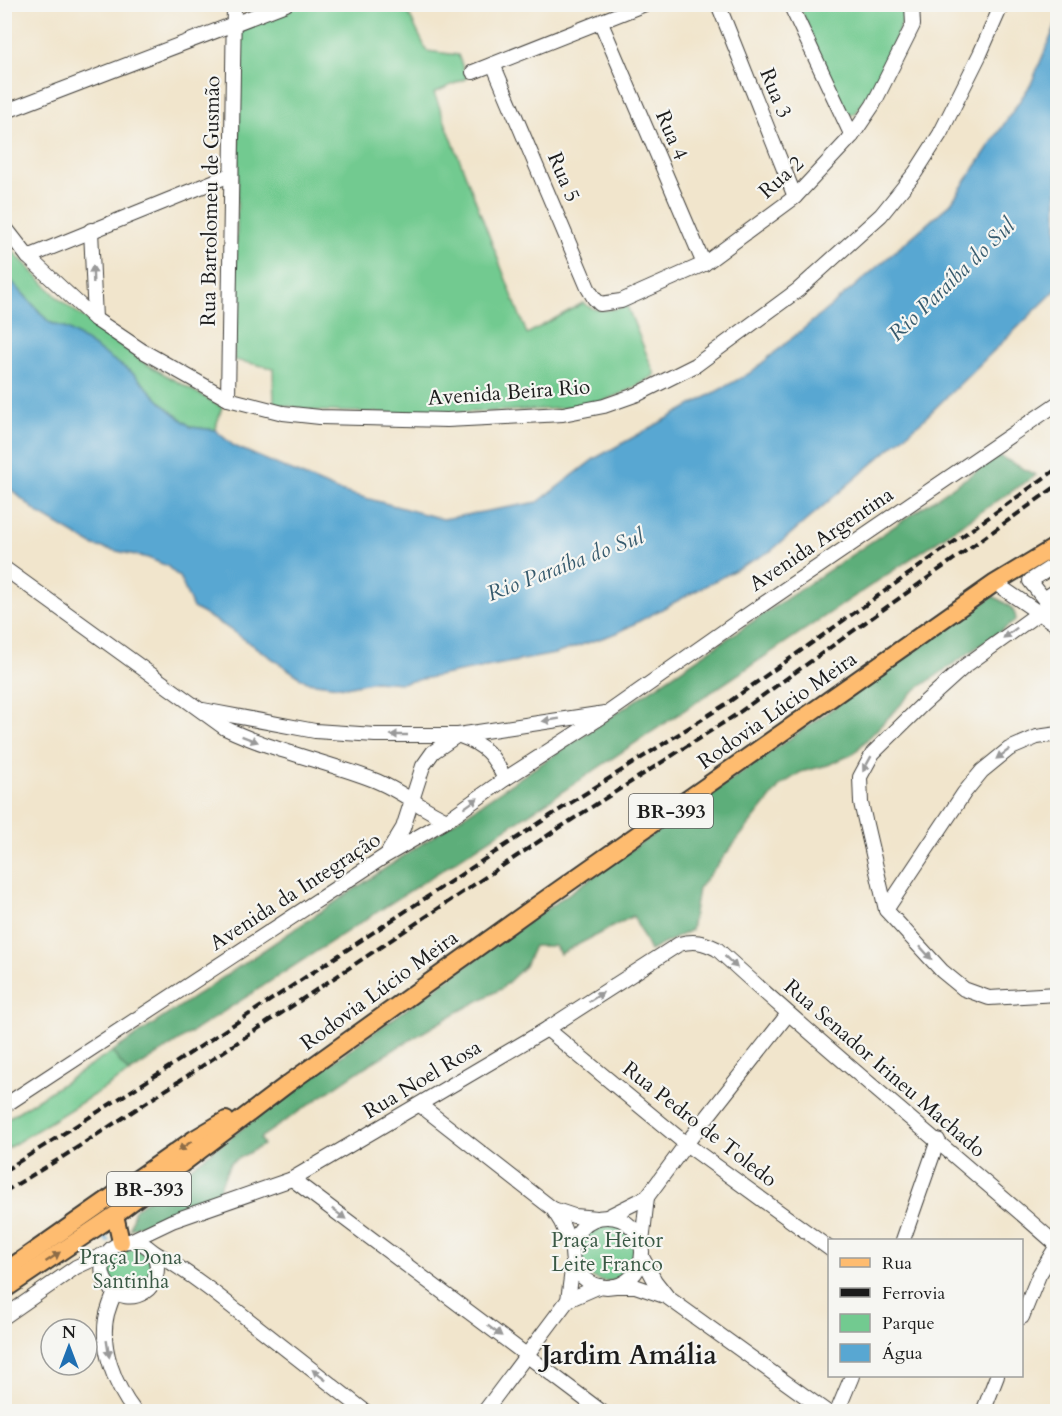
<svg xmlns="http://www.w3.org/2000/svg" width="1062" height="1416" font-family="Cardo,serif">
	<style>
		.green { fill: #72ca90; stroke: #477356; stroke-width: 1.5 }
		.forest { fill: #5dae7a; stroke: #3c654b; stroke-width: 1.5 }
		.water { fill: #58a7d2; stroke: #3a6277; stroke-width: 1.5 }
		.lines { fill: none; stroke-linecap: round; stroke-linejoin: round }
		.stream { stroke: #58a7d2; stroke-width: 4 }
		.minor-casing { stroke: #3c3a36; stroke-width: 16 }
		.major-casing { stroke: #3c3a36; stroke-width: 20 }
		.minor { stroke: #fff; stroke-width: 14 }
		.major { stroke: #febc70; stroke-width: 16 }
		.rail { stroke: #1c1c1c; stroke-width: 4; stroke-dasharray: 9 4.5; stroke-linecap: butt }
		.oneway { fill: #999 }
		.oneway2 { fill: #8d6c46 }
		.labels { text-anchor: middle; stroke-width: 4.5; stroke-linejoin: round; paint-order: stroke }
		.shield { fill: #f6f6f2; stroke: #5d5d5c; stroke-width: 1.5 }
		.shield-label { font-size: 20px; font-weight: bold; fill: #1c1c1c }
		.street-label { font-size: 21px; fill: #1c1c1c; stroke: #f6f6f2 }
		.park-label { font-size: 21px; fill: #3a5945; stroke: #f6f6f2 }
		.water-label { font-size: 22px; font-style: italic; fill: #375b6e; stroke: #f6f6f2 }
		.district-label { font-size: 27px; font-weight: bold; fill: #1c1c1c; stroke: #f6f6f2 }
	</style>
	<rect width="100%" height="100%" fill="#f6f6f2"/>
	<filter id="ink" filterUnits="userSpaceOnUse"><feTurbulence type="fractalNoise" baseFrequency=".0167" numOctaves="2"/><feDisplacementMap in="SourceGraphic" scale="12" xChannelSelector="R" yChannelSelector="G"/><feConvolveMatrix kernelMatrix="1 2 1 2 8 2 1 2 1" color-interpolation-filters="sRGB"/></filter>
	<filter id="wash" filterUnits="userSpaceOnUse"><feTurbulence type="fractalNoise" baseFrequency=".008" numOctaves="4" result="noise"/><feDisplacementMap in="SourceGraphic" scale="24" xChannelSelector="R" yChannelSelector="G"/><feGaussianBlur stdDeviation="1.35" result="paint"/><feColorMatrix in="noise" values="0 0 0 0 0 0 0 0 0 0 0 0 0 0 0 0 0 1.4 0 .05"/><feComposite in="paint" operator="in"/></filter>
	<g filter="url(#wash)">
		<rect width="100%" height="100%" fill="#f1e5cc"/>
		<g class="green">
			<path d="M404,4L427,51L458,55L467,78L434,93L527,334L583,303C597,314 611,310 627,306L655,375L634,388L594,405L551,409L429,414L318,411L274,404L273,368L234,360L241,27L298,5Z"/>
			<polygon points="799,5 904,5 906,13 880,78 855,114 849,115 830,82"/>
			<polygon points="5,243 59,299 143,362 222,407 215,430 191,427 164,405 134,374 69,330 49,322 5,274"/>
			<polygon points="112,1052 129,1073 5,1150 5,1120"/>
			<circle cx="607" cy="1252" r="29"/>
			<circle cx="130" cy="1269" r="21"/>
		</g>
		<g class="forest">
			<path d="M999,456L1036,475L550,800L129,1073L112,1052C409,855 703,654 999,456Z"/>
			<path d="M993,596C1003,602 1014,606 1016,618L1014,622L914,691L853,754L828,765L801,772L780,786L698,889L691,930L650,951L633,916L560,954L555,946H534L525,966L501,989L454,1014L368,1065L260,1138L263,1145L230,1163L215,1199L130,1229L134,1210L280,1100L487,951Z"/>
		</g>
		<polygon class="water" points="1057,22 1057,289 922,421 771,551 617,633 555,654 401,683 375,681 346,687 307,682 223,625 193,608 180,578 167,566 148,558 94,546 38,513 5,484 5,274 49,322 69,330 134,374 164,405 191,427 215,430 234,446 336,490 443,519 538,502 594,459 750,373 855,286 951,203 1031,84"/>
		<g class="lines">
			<polyline class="stream" points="104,1236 108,1241"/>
		</g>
	</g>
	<g filter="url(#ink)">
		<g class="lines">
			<defs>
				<g id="minor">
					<polyline points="718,4 795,197"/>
					<polyline points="790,4 852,136"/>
					<polyline points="601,23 704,264"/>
					<polyline points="493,64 588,288 594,298 600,304 621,301 704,264 795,197 852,136 873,105 913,25 912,4"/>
					<polyline points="473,72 645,4"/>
					<polyline points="4,112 286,4"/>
					<polyline points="4,226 28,257 95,319 141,350 228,399 283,413 320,417 447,420 563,414 604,406 638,394 696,365 798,290 881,215 915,173 940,134 980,54 1002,4"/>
					<polyline points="91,230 95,319"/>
					<polyline points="28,257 230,175"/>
					<polyline points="228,399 234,4"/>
					<path d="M4,568L225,728C273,751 325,761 374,780C400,790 422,809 447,820"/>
					<polyline points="995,583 1058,626"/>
					<polyline points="1056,591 1044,599 1030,581 1058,563"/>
					<polyline points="1058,599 965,666 923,704 873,753 860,777 861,803 886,910 942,971 964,989 989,998 1058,994"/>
					<polyline points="203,710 315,731 375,735 458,735 605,713"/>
					<path d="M460,736C485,745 493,755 505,779"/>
					<polyline points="389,851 403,828 423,766 433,752 458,735"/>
					<polyline points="886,910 964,793 982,771 1009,749 1037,737 1058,734"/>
					<polyline points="547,1029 686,1144 830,1249"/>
					<polyline points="420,1105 553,1209 561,1222 572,1248"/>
					<polyline points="4,1106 385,856 447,820 505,779 609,712 737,622 1058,403"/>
					<polyline points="292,1179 602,1412"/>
					<polyline points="553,1209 574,1216 597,1218"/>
					<polyline points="609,1216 647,1197 686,1144 788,1014"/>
					<circle cx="607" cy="1252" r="35"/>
					<polyline points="903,1240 938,1140"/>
					<path d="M130,1241L172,1221L292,1179L547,1029L679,944C694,940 703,942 717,949C827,1051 944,1145 1057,1245"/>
					<polyline points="642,1243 647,1197"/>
					<path d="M153,1252C170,1288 128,1312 108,1285C102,1278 101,1267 104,1259C109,1246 124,1238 138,1242C146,1244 150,1250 157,1254C190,1273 220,1297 250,1321C288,1351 327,1381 366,1412"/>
					<polyline points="642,1257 655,1281 666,1295"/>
					<polyline points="614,1286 635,1286 667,1297 827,1412"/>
					<path d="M115,1292C112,1299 109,1307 107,1314C99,1347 115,1386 135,1412"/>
					<polyline points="568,1300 600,1286"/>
					<polyline points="4,1317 76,1267 107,1253"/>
					<polyline points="1022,1317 1039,1275 1058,1244"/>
					<polyline points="484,1412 568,1300 573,1263"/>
					<polyline points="837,1412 852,1376"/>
					<polyline points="983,1412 997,1376"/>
				</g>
				<g id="major">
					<polyline points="115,1215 121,1242"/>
					<polyline points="4,1272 194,1139 226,1120"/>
					<polyline points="4,1290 115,1215 289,1083 537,905 995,583 1058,545"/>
				</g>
			</defs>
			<use href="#minor" class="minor-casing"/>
			<use href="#major" class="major-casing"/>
			<use href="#minor" class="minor"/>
			<use href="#major" class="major"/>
			<g class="rail">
				<polyline points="4,1171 166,1069 550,816 726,704 1058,468"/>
				<polyline points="4,1192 61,1158 184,1078 559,828 734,716 1058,485"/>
			</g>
		</g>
		<defs><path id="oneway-solid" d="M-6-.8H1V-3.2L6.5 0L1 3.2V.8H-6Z" transform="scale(1.5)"/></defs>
		<g class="oneway">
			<use href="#oneway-solid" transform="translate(93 274) rotate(-92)"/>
			<use href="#oneway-solid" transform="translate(1010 633) rotate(143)"/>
			<use href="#oneway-solid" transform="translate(551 720) rotate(171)"/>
			<use href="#oneway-solid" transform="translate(399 735) rotate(-180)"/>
			<use href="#oneway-solid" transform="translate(250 739) rotate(21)"/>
			<use href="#oneway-solid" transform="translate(1003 754) rotate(144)"/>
			<use href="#oneway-solid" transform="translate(867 764) rotate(119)"/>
			<use href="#oneway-solid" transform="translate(471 803) rotate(-36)"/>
			<use href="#oneway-solid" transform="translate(926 953) rotate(48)"/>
			<use href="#oneway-solid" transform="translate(731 962) rotate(43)"/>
			<use href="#oneway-solid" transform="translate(596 997) rotate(-33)"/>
			<use href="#oneway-solid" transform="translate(339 1214) rotate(37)"/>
			<use href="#oneway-solid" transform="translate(495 1331) rotate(37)"/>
			<use href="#oneway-solid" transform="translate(108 1349) rotate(81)"/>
			<use href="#oneway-solid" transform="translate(319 1375) rotate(-142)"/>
		</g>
		<g class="oneway2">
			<use href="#oneway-solid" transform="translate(185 1146) rotate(145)"/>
			<use href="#oneway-solid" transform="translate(53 1257) rotate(-34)"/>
		</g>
	</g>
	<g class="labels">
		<g class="shield">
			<rect x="629" y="794" width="84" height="34" rx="4.5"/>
			<rect x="107" y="1172" width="84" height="34" rx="4.5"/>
		</g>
		<g class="shield-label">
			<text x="671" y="818">BR-393</text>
			<text x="149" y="1196">BR-393</text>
		</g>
		<g class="street-label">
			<text transform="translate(776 93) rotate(68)" y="7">Rua 3</text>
			<text transform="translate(672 135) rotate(67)" y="7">Rua 4</text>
			<text transform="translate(564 177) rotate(67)" y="7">Rua 5</text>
			<text transform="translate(781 177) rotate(-42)" y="7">Rua 2</text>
			<text transform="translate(210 201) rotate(-89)" y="7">Rua Bartolomeu de Gusmão</text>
			<text transform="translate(509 392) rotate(-4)" y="7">Avenida Beira Rio</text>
			<text transform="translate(821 539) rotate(-34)" y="7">Avenida Argentina</text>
			<text transform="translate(777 710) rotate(-35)" y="7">Rodovia Lúcio Meira</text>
			<text transform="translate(295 891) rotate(-33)" y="7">Avenida da Integração</text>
			<text transform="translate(379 990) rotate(-36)" y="7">Rodovia Lúcio Meira</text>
			<text transform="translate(885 1068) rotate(41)" y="7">Rua Senador Irineu Machado</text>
			<text transform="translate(422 1079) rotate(-31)" y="7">Rua Noel Rosa</text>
			<text transform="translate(700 1124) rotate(38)" y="7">Rua Pedro de Toledo</text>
		</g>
		<g class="park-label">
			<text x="607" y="1247">Praça Heitor<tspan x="607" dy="24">Leite Franco</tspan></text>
			<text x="131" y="1264">Praça Dona<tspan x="131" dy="24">Santinha</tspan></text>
		</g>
		<g class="water-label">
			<text transform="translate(951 279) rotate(-44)" y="8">Rio Paraíba do Sul</text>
			<text transform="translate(565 564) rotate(-21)" y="8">Rio Paraíba do Sul</text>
		</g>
		<g class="district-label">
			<text x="629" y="1364">Jardim Amália</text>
		</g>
	</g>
	<rect width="1062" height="1416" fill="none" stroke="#f6f6f2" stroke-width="24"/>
	<rect x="828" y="1239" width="195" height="138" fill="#f6f6f2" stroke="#9f9f9c" stroke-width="1.5"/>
	<rect x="840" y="1258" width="30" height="9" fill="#febc70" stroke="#9f9f9c" stroke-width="1.5"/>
	<text x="882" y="1269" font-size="18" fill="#1c1c1c">Rua</text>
	<rect x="840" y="1288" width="30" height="9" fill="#1c1c1c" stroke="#9f9f9c" stroke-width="1.5"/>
	<text x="882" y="1299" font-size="18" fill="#1c1c1c">Ferrovia</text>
	<rect x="840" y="1314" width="30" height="18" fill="#72ca90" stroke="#9f9f9c" stroke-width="1.5"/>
	<text x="882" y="1329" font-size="18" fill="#1c1c1c">Parque</text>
	<rect x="840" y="1344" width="30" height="18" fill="#58a7d2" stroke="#9f9f9c" stroke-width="1.5"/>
	<text x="882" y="1359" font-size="18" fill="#1c1c1c">Água</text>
	<g transform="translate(69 1347)"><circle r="28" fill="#f6f6f2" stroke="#9f9f9c" stroke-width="1.5"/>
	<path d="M0-4.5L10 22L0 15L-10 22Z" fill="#1f6fb2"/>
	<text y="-9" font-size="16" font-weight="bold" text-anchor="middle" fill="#1c1c1c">N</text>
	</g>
</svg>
